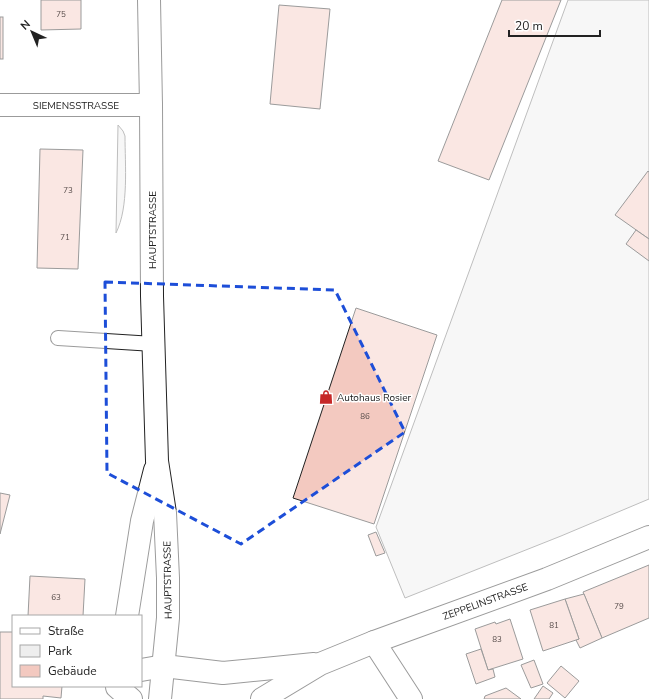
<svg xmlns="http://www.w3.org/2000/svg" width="649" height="699" font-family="'Nunito Sans',sans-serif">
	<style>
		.green { fill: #eee; stroke: #6f6f6f }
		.building { fill: #f3c9c0; stroke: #222 }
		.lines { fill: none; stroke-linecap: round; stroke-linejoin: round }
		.lane-casing { stroke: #222; stroke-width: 16 }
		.street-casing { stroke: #222; stroke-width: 24 }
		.secondary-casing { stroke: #222; stroke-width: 24 }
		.lane { stroke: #fff; stroke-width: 14 }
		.street { stroke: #fff; stroke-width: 22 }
		.secondary { stroke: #fff; stroke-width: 22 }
		.marked { fill: none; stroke: #1d4ed8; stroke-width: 3; stroke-dasharray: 8 5; stroke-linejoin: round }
		.labels { text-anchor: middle; stroke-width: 3; stroke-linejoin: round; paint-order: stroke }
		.number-label { font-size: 8px; fill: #564c4a }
		.street-label { font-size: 10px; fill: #222; stroke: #fff }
		.poi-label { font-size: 10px; fill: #222; stroke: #fff; text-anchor: start }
	</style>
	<rect width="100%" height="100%" fill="#fff"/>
	<g class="green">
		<polygon points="568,0 649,0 649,499 561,536 405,598 376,527"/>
		<path d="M118,125L123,131L125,136C125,165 129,207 116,233Z"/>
	</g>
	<g class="building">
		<polygon points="41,0 81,0 81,29 41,30"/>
		<polygon points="502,0 561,0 489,180 438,161"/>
		<polygon points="279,5 330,9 320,109 270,104"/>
		<rect x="0" y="17" width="3" height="42"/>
		<polygon points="40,149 83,150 78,269 37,268"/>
		<polygon points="648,171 649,172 649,239 615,215"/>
		<polygon points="636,230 649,239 649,261 626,244"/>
		<polygon points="356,308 437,335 374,524 293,498"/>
		<polygon points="0,493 10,495 0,534"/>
		<polygon points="376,532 385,553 376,556 368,535"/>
		<polygon points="649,565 649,618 602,638 583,592"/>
		<polygon points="30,576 85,579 83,616 28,616"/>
		<polygon points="584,594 602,638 580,648 576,640 579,639 565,599"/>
		<polygon points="565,599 579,639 543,651 530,610"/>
		<polygon points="510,619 523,659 488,670 475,629 495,622 496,624"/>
		<polygon points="0,632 13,632 13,686 62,686 61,698 43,696 43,699 0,699"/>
		<polygon points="481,649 488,670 493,669 495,677 476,684 466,654"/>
		<polygon points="534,660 543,684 531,688 521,665"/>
		<polygon points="561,666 579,681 565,698 547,683"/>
		<polygon points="543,686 553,693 549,699 534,699"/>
		<polygon points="506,688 521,699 484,699 485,696"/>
	</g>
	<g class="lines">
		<defs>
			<polyline id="lane" points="58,338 154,344"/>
			<g id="street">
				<polyline points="0,105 151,105"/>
				<polyline points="374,642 411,699"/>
			</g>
			<g id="secondary">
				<polyline points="149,0 151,105 152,296 157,461 165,513 168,578 168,618 160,699"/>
				<polyline points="127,616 142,521 155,470"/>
				<polyline points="141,670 164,666 223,673 314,664"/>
				<polyline points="117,687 131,699"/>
				<polyline points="262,699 320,664 374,642 547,579 649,537"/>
			</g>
		</defs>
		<use href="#lane" class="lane-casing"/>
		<use href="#street" class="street-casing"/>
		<use href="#secondary" class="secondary-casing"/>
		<use href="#lane" class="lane"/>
		<use href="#street" class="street"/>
		<use href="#secondary" class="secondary"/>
	</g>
	<path d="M0 0H649V699H0ZM105,282L335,290L405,432L241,544L107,473Z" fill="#fff" fill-opacity=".55" fill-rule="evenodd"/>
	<path class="marked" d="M105,282L335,290L405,432L241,544L107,473Z"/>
	<defs>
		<symbol id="shop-bare" viewBox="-9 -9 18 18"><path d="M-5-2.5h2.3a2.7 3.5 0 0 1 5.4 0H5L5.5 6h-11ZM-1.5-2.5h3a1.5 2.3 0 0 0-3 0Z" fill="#c62828" stroke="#fff" stroke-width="2.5" paint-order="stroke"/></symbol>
	</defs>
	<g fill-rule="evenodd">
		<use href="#shop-bare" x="316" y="387" width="20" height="20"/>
	</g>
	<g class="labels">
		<g class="number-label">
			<text x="61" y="17">75</text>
			<text x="68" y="193">73</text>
			<text x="65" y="240">71</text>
			<text x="365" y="419">86</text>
			<text x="56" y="600">63</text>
			<text x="619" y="609">79</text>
			<text x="554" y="628">81</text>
			<text x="497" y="642">83</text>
		</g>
		<g class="street-label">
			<text x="76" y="109">SIEMENSSTRASSE</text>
			<text transform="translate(152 230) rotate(-90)" y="4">HAUPTSTRASSE</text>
			<text transform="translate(167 580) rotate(-91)" y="4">HAUPTSTRASSE</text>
			<text transform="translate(485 601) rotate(-20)" y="4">ZEPPELINSTRASSE</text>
		</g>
		<g class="poi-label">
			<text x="337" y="401">Autohaus Rosier</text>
		</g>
	</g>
	<rect x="12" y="615" width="130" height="72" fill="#ffffff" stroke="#a7a7a7"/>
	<rect x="20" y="628" width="20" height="6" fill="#ffffff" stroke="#a7a7a7"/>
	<text x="48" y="635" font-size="12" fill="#222222">Straße</text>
	<rect x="20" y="645" width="20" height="12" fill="#eeeeee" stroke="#a7a7a7"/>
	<text x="48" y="655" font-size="12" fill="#222222">Park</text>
	<rect x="20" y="665" width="20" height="12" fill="#f3c9c0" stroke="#a7a7a7"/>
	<text x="48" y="675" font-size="12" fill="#222222">Gebäude</text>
	<g transform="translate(32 32) rotate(316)" stroke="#ffffff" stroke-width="3" paint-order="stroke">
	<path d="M0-3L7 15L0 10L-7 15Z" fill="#222222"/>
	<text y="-6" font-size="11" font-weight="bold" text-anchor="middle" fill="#222222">N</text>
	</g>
	<path d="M509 30v6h91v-6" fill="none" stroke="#222222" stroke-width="2"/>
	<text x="515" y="30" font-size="12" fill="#222222" stroke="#ffffff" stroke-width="3" paint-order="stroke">20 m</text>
</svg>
